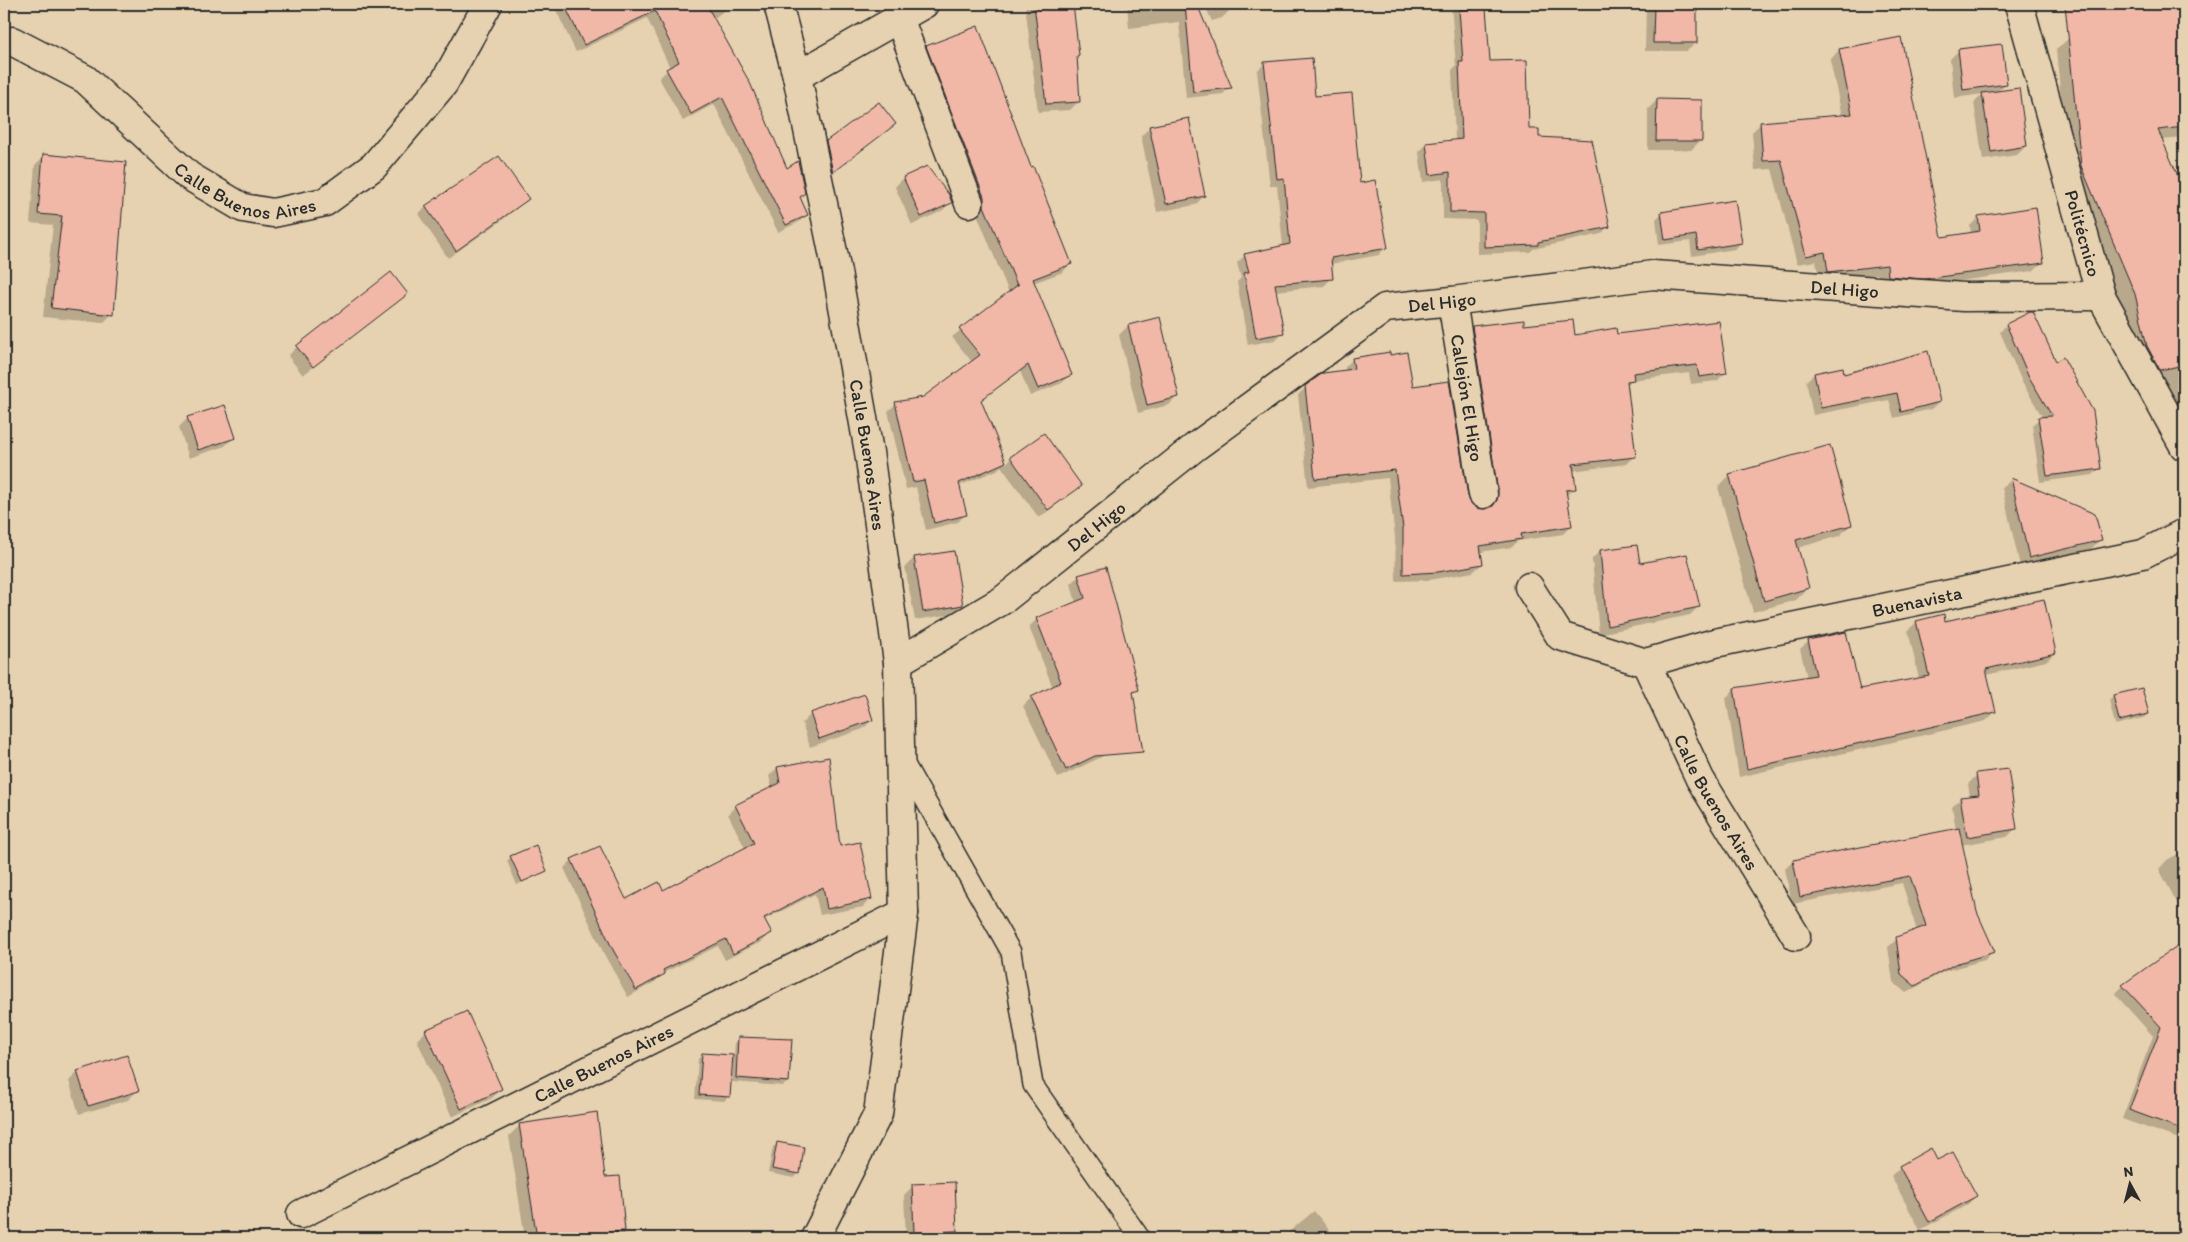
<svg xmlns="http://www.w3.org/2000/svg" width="2188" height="1242" font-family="Itim,sans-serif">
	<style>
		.shadow { fill: #0003 }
		.building { fill: #f1b8a8; stroke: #2b2b2b }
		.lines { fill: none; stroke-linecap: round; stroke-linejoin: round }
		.lane-casing { stroke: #2b2b2b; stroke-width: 22 }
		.street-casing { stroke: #2b2b2b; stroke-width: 31 }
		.secondary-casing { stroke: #2b2b2b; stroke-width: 31 }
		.lane { stroke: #e6d2b0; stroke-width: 19 }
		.street { stroke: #e6d2b0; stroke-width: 28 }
		.secondary { stroke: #e6d2b0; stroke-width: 28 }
		.labels { text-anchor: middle; stroke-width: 4.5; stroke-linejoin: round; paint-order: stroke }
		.street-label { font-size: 19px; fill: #2b2b2b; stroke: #e6d2b0 }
	</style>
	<rect width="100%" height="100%" fill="#e6d2b0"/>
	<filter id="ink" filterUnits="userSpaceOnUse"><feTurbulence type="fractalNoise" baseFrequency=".02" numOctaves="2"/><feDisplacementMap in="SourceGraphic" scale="10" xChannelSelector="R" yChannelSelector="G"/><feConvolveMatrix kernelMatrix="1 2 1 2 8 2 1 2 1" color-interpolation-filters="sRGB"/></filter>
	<g filter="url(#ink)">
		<g class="shadow">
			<polygon points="553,4 724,4 726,9 713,19 807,215 799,222 778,232 714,104 683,121 659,78 670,68 647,18 576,52"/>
			<polygon points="1025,4 1071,4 1078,55 1076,57 1079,101 1070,110 1038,112"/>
			<polygon points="1127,4 1195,4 1230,87 1223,94 1186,98 1179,22 1129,28"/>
			<polygon points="1204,4 1228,4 1229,11 1222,18 1212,21"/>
			<polygon points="1451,4 1484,4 1489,62 1528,130 1538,138 1609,226 1601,234 1533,249 1530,252 1477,254 1477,220 1443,219 1443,179 1423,182 1419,152 1427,144 1455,141 1452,70 1456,66"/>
			<polygon points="1646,4 1696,4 1696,43 1687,51 1645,51"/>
			<polygon points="2184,34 2184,138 2161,140 2184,193 2184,408 2164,412 2069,179 2056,50 2069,38"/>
			<polygon points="927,47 1031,169 1070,264 1063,272 1033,283 1070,375 1062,383 1030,396 1020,371 980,401 1006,464 1011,458 1081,486 1039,518 1001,466 997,470 959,486 965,515 958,522 926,530 916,487 906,489 888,411 896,404 923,398 972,362 952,337 1009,293 977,214 976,206 919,55"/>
			<polygon points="1839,50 1941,238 1971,234 1970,226 1979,217 2042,262 2033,271 1914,287 1880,285 1878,274 1819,280 1816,261 1797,264 1772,169 1755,170 1752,132 1761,123 1842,116 1830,60"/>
			<polygon points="1959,50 2005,84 1997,92 2026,146 2017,155 1983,160 1974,103 1983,94 1954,98 1950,59"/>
			<polygon points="1265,63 1314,98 1359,185 1386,247 1379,255 1331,264 1332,278 1324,286 1275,291 1283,333 1275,340 1248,345 1237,282 1241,278 1237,263 1245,255 1283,247 1277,186 1270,186 1257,71"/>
			<polygon points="1657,100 1700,141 1691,150 1648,150 1648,109"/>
			<polygon points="1150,127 1204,196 1195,205 1157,212 1141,136"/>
			<polygon points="890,128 828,175 823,146 827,142"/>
			<polygon points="44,156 112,314 103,323 43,317 53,225 30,223 35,165"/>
			<polygon points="903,178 951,202 942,211 912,225 895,187"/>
			<polygon points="528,199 497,224 448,258 418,214 426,207"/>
			<polygon points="1662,213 1741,243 1735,249 1692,256 1690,241 1659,245 1656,219"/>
			<polygon points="407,294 303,375 288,356 297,347"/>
			<polygon points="2032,314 2100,468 2093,475 2040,482 2032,425 2039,419 2043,418 2023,384 2000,332 2006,325"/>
			<polygon points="1128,326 1178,396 1169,405 1138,413 1119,335"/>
			<polygon points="1523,326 1574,336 1616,335 1725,373 1717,381 1691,384 1689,373 1632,380 1627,385 1634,456 1626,464 1572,471 1574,488 1566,496 1571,526 1563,534 1518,541 1512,547 1480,552 1482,564 1473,572 1429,580 1396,581 1395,537 1388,478 1308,487 1298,395 1306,387 1345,372 1345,367 1353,359 1412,388 1470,504 1477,510 1490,509 1491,500 1464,336 1472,327"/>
			<polygon points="1842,368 1843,375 1939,402 1931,409 1894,418 1889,400 1813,415 1806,381 1814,374"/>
			<polygon points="188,418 234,437 225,446 189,458 179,427"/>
			<polygon points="1730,475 1851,525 1839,536 1797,548 1808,588 1796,600 1753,612 1718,487"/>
			<polygon points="2011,480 2094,515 2100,540 2091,549 2020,566 2002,488"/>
			<polygon points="1600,551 1638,564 1698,607 1690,615 1599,634 1592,559"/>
			<polygon points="914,558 962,605 953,614 915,620 905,567"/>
			<polygon points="1079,576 1137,690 1132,695 1130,743 1058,778 1023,706 1031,698 1053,688 1029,627 1037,619 1076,603 1071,584"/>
			<polygon points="1917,622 1944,622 2055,653 2046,661 1986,675 1995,712 1986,721 1739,777 1726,698 1734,689 1807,678 1800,649 1809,641 1859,691 1919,679 1908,630"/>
			<polygon points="2113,696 2148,714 2143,718 2115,725 2109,700"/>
			<polygon points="811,714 872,720 863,729 810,747 802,723"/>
			<polygon points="828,758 839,848 870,899 863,907 820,915 815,894 764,920 771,933 763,941 725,960 718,946 663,973 656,981 628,997 605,956 564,868 572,860 600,847 625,901 662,892 745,848 728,814 736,806 772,788 769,776 777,768"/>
			<polygon points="1977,775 2016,828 2007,837 1961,845 1976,913 1993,951 1985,960 1945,971 1906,993 1893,982 1888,947 1897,939 1917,931 1902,883 1792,904 1785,869 1793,861 1956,830 1952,807 1961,798 1970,797 1968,784"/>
			<polygon points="2184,851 2184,916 2159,869 2167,860"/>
			<polygon points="511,857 546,870 517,885 507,861"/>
			<polygon points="2184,943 2184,1134 2179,1139 2122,1119 2153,1036 2115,994 2123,986"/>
			<polygon points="426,1031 501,1089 492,1098 452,1117 417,1040"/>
			<polygon points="739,1038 788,1082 783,1086 732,1082 733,1065 731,1065 728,1097 724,1101 695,1099 698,1059 702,1054 734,1056 735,1042"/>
			<polygon points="78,1072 137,1091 128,1100 79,1114 69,1081"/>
			<polygon points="519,1126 604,1179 619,1177 625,1238 525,1238 509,1136"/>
			<polygon points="778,1143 798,1174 794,1178 768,1173 773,1147"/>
			<polygon points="1937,1162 1976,1196 1967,1205 1920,1230 1891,1176 1900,1167"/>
			<polygon points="913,1186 956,1230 948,1238 906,1238 904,1195"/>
			<polygon points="1314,1211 1336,1238 1282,1238 1290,1231"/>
		</g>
		<g class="building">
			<polygon points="564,4 706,4 750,83 787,168 798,161 805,193 800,197 808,215 786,225 722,97 691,114 666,69 679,62 655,11 584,45"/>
			<polygon points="1034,4 1073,4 1079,55 1077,56 1080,102 1046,104"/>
			<polygon points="1185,4 1197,4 1232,88 1193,92"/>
			<polygon points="1654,4 1697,4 1697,43 1653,43"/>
			<polygon points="2065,4 2183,4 2184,127 2158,130 2184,190 2184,365 2160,370 2147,346 2135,294 2081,166"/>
			<polygon points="1486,8 1490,61 1527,60 1529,129 1539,129 1539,137 1592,140 1610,227 1538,242 1538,245 1484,247 1484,213 1450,212 1450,172 1430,175 1426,143 1462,139 1459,62 1463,62 1459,10"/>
			<polygon points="978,26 1031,167 1033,166 1072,264 1033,279 1072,375 1038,389 1028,365 981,400 1006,462 959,483 967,515 934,523 924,480 913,482 895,402 923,397 980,355 959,329 1019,284 1017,285 984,206 984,197 926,46"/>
			<polygon points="1901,37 1942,237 1980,231 1978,216 2036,207 2044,263 1924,279 1888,276 1887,265 1828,272 1825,252 1806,256 1781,160 1763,161 1760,122 1852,114 1839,49"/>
			<polygon points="2002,44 2007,84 1963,90 1958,49"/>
			<polygon points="1312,58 1315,96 1352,93 1360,183 1375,180 1388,248 1331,258 1333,279 1275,284 1284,333 1256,338 1244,273 1249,272 1244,254 1290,244 1284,178 1277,179 1264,62"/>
			<polygon points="2019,88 2027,146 1991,152 1982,93"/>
			<polygon points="1657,99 1702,100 1702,141 1656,141"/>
			<polygon points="879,102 896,124 833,172 826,141"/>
			<polygon points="1189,118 1205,196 1166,204 1149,126"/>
			<polygon points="43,154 126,162 114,315 51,308 62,216 38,214"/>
			<polygon points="499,156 529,199 456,251 425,206"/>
			<polygon points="927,166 949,195 952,203 921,217 903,177"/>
			<polygon points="1735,200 1742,243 1698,250 1696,235 1665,240 1661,212"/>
			<polygon points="391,272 408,294 313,367 296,346"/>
			<polygon points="2030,312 2033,312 2056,361 2063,357 2093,411 2101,469 2047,476 2038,417 2052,416 2029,377 2006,324"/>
			<polygon points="1160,317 1179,397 1147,405 1128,325"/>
			<polygon points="1524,320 1524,325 1573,320 1575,335 1616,328 1617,334 1719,321 1727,373 1699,377 1697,365 1633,373 1634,380 1627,381 1636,457 1573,464 1576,489 1566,490 1572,526 1521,534 1522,539 1480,546 1483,564 1438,572 1403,574 1403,528 1395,470 1315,479 1305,386 1323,373 1354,369 1352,358 1390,352 1390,355 1407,352 1413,386 1449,381 1468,496 1471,503 1477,508 1486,509 1493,506 1497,500 1498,492 1472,326"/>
			<polygon points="1928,351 1940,402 1901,412 1897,393 1821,408 1814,373 1843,367 1844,374"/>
			<polygon points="225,405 236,438 198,450 187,417"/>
			<polygon points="1044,433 1082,486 1048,510 1010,457"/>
			<polygon points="1830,445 1852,525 1796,540 1809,588 1764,601 1729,474"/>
			<polygon points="2011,478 2095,514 2102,540 2029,558"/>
			<polygon points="1637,545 1640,563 1687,554 1700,607 1607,626 1600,550"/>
			<polygon points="954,551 963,605 923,612 914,557"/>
			<polygon points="1106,567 1139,690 1133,692 1143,752 1095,756 1066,770 1031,697 1061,682 1036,618 1085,598 1078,575"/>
			<polygon points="2044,599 2056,653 1986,669 1996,712 1747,769 1734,688 1816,675 1808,640 1846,632 1860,689 1929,676 1916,621 1944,614 1945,621"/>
			<polygon points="2142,688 2149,714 2119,721 2113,695"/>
			<polygon points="865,694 873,720 819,739 810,713"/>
			<polygon points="829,757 840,846 860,842 872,899 827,909 823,887 764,918 772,933 733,954 726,939 663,970 665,974 636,990 612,948 571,859 600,846 626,899 659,882 663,890 754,843 735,805 780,783 777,767"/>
			<polygon points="2008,769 2017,829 1967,837 1960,797 1979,795 1976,773"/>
			<polygon points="1959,828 1977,912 1995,952 1955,964 1915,986 1901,974 1896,937 1926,926 1910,876 1800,897 1793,860"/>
			<polygon points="536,845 547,871 522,882 510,856"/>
			<polygon points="2184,941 2184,1130 2129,1110 2161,1027 2122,985"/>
			<polygon points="467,1011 502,1089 461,1109 425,1030"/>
			<polygon points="738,1037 792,1039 789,1082 736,1078"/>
			<polygon points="702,1053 733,1055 730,1097 699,1095"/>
			<polygon points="127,1055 139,1091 88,1106 77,1071"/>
			<polygon points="597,1112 605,1177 620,1176 625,1231 571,1235 572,1238 537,1238 519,1124"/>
			<polygon points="777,1142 804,1147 800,1174 772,1169"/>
			<polygon points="1931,1148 1937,1160 1953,1152 1977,1196 1929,1222 1899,1166"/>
			<polygon points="955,1182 957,1231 914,1233 912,1184"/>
		</g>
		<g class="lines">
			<defs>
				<polyline id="lane" points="903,761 1011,952 1033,1085 1140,1238"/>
				<g id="street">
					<path id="s1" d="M778,4L797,76L837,272L869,452L898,662L904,913L878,1114L815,1238"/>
					<polyline points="899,18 969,203"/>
					<path id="s2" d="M12,41L85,79L189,176L243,208L273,213L325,202L374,166L444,83L488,4"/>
					<polyline points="797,76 924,4"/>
					<path id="s3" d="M1452,301L1483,494"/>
					<polyline points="1529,587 1560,636 1646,663"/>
					<path id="s4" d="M898,662L1003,600L1195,447L1385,308L1452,301L1653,275L1964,297L2101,296"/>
					<path id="s5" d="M1646,663L1715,643L2143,554L2184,533"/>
					<path id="s6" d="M1646,663L1700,779L1796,936"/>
					<path id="s7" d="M301,1214L904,913"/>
				</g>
				<g id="secondary">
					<path id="s8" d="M2019,4L2101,296L2184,446"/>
				</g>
			</defs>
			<use href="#lane" class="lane-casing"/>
			<use href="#street" class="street-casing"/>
			<use href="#secondary" class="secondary-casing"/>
			<use href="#lane" class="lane"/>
			<use href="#street" class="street"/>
			<use href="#secondary" class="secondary"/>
		</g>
	</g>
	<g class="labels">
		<g class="street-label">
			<text dy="7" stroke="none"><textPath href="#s2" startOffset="285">Calle Buenos Aires</textPath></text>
			<text dy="7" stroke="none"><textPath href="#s8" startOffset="238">Politécnico</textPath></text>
			<text dy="7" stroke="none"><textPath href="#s4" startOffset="1065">Del Higo</textPath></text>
			<text dy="7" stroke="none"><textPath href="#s4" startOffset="660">Del Higo</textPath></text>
			<text dy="7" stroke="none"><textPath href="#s3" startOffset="98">Callejón El Higo</textPath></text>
			<text dy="7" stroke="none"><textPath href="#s1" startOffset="460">Calle Buenos Aires</textPath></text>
			<text dy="7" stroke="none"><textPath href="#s4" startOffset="241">Del Higo</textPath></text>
			<text dy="7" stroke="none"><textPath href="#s5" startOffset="278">Buenavista</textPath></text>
			<text dy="7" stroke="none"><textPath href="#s6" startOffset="156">Calle Buenos Aires</textPath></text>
			<text dy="7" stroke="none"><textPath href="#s7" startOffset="338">Calle Buenos Aires</textPath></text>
		</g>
	</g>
	<rect width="2188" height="1242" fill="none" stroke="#e6d2b0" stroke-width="20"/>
	<rect x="10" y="10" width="2168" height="1222" fill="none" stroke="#2b2b2b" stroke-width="2" filter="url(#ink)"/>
	<g transform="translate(2130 1184) rotate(353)" stroke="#e6d2b0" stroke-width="4" paint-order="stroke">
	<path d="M0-4L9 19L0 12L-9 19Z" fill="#2b2b2b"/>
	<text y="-8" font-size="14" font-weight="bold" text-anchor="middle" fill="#2b2b2b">N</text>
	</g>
</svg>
